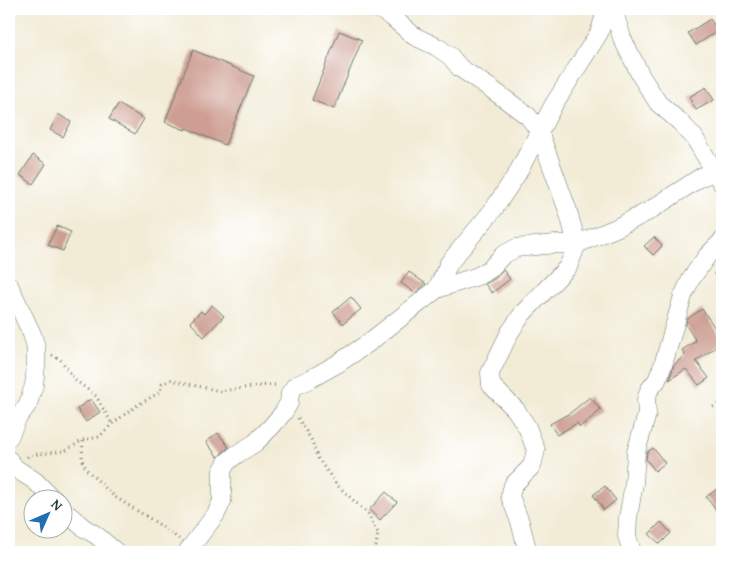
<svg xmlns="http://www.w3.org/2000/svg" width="731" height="561" font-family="'Gentium Book Plus',serif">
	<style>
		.building { fill: #ce9e92 }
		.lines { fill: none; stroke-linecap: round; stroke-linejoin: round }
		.minor-casing { stroke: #697a6c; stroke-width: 19 }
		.path { stroke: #697a6c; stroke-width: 3; stroke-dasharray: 1 4; stroke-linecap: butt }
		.minor { stroke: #fff; stroke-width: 18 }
	</style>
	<rect width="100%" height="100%" fill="#fff"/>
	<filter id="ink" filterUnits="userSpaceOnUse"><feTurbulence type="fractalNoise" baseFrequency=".02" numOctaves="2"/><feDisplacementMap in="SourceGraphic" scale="10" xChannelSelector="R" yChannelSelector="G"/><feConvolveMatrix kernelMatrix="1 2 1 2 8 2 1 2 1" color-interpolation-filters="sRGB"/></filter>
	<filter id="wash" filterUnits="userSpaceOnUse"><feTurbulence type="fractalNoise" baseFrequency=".0096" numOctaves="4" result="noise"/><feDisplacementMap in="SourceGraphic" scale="20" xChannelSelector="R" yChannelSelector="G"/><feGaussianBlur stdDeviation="1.12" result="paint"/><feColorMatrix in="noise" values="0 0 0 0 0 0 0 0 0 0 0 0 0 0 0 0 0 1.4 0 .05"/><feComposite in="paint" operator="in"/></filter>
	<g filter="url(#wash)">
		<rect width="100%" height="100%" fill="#f2ebd5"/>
		<g id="blocks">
			<g class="building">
				<polygon points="710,19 718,31 696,45 688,33"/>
				<polygon points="339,31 362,40 334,109 312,100"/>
				<polygon points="193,50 254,76 225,145 186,128 185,130 165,122"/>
				<polygon points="706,87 714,100 696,110 689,97"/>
				<polygon points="118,104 144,119 135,134 109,119"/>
				<polygon points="58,114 71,122 63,137 50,130"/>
				<polygon points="33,155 46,164 33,184 20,175"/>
				<polygon points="57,226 71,232 63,251 48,245"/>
				<polygon points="654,237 662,246 653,255 644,246"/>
				<polygon points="503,270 510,279 492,293 485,284 496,278"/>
				<polygon points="409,272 426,284 415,293 401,283"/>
				<polygon points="351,297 361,309 343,324 333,312"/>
				<polygon points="212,305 224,316 204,337 190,322 201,311 204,314"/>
				<polygon points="702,309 722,338 722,343 696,361 709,378 699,385 686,369 669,380 674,365 685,355 682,350 696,341 686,325 687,319"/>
				<polygon points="590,397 601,410 580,427 577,423 557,435 550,424 570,413"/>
				<polygon points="91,399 100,412 86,422 77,409"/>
				<polygon points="218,433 229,447 218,457 206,442"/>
				<polygon points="653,448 665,463 655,471 646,459 647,452"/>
				<polygon points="605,486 616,500 604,510 593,495"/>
				<polygon points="717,489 722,496 722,518 706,497"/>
				<polygon points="386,492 397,502 380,520 369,510"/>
				<polygon points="661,522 671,533 660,544 649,534"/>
			</g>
		</g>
	</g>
	<g filter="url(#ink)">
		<use href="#blocks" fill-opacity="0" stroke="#697a6c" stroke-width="1"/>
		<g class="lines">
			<defs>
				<g id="minor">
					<polyline points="379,9 392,17 414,36 437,47 450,56 460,68 490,88 528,116 539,131 568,211 577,244 568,267 523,313 510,332 490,373 491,385 516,410 527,427 536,450 532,466 513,485 510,496 520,522 528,552"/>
					<polyline points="613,9 622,38 641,76 658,103 680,122 694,137 722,184"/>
					<polyline points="9,285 32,334 36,347 36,366 34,385 28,404 17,419 9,437"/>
					<polyline points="437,289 478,276 490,269 503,255 516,248 555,244 577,244 616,228 649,211 701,177 722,169"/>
					<polyline points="9,460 15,468 35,481 52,498"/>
					<polyline points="62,509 84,528 96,535 116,552"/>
					<polyline points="187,552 216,514 222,501 222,471 227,462 237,454 255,443 271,427 283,413 289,403 290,393 295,386 312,378 337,364 367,344 437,289 449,263 493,210 517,174 554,104 599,33 607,9"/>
					<polyline points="632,552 627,536 628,518 634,483 636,452 647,414 646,400 649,390 657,380 663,365 683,296 691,279 707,256 722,241"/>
				</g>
			</defs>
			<use href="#minor" class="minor-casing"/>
			<g class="path">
				<polyline points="714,273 722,279"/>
				<polyline points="52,355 60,359 75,380 96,396 112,424"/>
				<polyline points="713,407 722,403"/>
				<polyline points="298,418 312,441 317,457 336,484 367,513 378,533 376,546 372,552"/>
				<polyline points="83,441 82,459 86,469 115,497 157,523 179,539"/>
				<polyline points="27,457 30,455 65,451 83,440 99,437 112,424 136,406 160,392 162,384 171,380 220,391 267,385 275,385"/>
			</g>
			<use href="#minor" class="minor"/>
		</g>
	</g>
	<rect width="731" height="561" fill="none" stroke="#fff" stroke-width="30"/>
	<g transform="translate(48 514) rotate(45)"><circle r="24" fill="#ffffff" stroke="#a5b1ae"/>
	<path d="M0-4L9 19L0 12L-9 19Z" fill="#1f6fb2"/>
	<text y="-8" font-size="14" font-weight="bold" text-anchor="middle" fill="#1f3d34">N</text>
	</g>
</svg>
